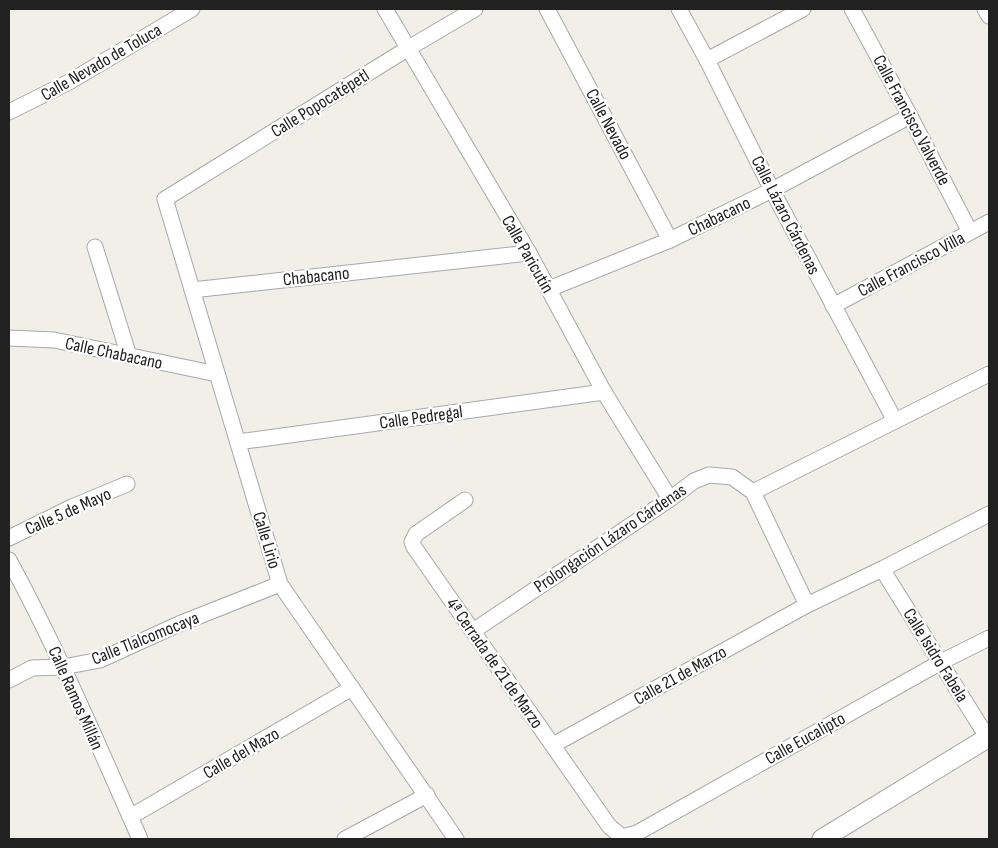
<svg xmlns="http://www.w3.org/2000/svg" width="998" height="848" font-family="'Sofia Sans Condensed',sans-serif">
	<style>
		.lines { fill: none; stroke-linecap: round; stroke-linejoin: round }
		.minor-casing { stroke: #a8a8a8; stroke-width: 17 }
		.tertiary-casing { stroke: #a8a8a8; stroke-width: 21 }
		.minor { stroke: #fff; stroke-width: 15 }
		.tertiary { stroke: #fff; stroke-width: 19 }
		.labels { text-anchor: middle; stroke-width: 4.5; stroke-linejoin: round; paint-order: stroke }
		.street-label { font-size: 18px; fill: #212121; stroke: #fff }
	</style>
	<rect width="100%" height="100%" fill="#f1efe8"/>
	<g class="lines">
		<defs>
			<g id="minor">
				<polyline points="385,9 529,253 604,392 670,499"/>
				<polyline points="547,9 670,240"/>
				<polyline points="679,9 707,60 772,190 895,421"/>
				<polyline points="852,9 910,116 970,232"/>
				<polyline points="985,9 989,16"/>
				<polyline points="707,60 803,9"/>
				<polyline points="9,112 69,82 192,9"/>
				<polyline points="95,247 129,356"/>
				<polyline points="549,289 670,240 772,190 910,116"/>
				<polyline points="192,290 529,253"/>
				<polyline points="833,306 989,222"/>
				<polyline points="9,338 54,340 217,374"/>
				<polyline points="238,442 604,392"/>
				<polyline points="753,492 989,374"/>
				<polyline points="465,500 416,534 412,542 414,547 609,826 622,837 637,833 941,662 989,638"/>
				<polyline points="9,538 72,507 127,484"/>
				<path d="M9,560C58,650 98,745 140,839"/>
				<polyline points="882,569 989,740"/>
				<polyline points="473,631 670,499 694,481 709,475 732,477 753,492 807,605"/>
				<polyline points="9,680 32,668 63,667 100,660 179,624 280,584"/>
				<polyline points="553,745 807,605 882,569 989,514"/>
				<polyline points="130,817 352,688"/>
				<polyline points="345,839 427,795"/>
				<polyline points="456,839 280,584 165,199 407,49 475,9"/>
			</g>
			<polyline id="tertiary" points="822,839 989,737"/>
		</defs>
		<use href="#minor" class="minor-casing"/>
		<use href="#tertiary" class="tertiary-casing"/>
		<use href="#minor" class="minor"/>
		<use href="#tertiary" class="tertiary"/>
	</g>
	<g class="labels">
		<g class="street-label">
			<text transform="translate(101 62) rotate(-30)" y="6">Calle Nevado de Toluca</text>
			<text transform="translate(320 103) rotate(-32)" y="6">Calle Popocatépetl</text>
			<text transform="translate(912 120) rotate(62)" y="6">Calle Francisco Valverde</text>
			<text transform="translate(609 124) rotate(62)" y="6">Calle Nevado</text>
			<text transform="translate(786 215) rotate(63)" y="6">Calle Lázaro Cárdenas</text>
			<text transform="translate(719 216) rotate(-26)" y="6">Chabacano</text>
			<text transform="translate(528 254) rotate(60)" y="6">Calle Paricutín</text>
			<text transform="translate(911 264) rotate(-28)" y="6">Calle Francisco Villa</text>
			<text transform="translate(316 276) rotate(-6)" y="6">Chabacano</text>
			<text transform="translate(114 353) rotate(12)" y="6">Calle Chabacano</text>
			<text transform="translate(421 417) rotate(-8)" y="6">Calle Pedregal</text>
			<text transform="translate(68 511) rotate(-24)" y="6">Calle 5 de Mayo</text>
			<text transform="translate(610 538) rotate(-34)" y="6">Prolongación Lázaro Cárdenas</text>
			<text transform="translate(267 540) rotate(73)" y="6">Calle Lirio</text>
			<text transform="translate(145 638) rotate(-22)" y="6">Calle Tlalcomocaya</text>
			<text transform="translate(936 655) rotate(58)" y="6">Calle Isidro Fabela</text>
			<text transform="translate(495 663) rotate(55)" y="6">4ª Cerrada de 21 de Marzo</text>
			<text transform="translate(680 675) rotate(-29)" y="6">Calle 21 de Marzo</text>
			<text transform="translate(76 698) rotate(66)" y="6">Calle Ramos Millán</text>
			<text transform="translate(805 738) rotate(-29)" y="6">Calle Eucalipto</text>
			<text transform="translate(241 753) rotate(-30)" y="6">Calle del Mazo</text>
		</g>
	</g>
	<rect width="998" height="848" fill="none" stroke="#212121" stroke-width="20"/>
</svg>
